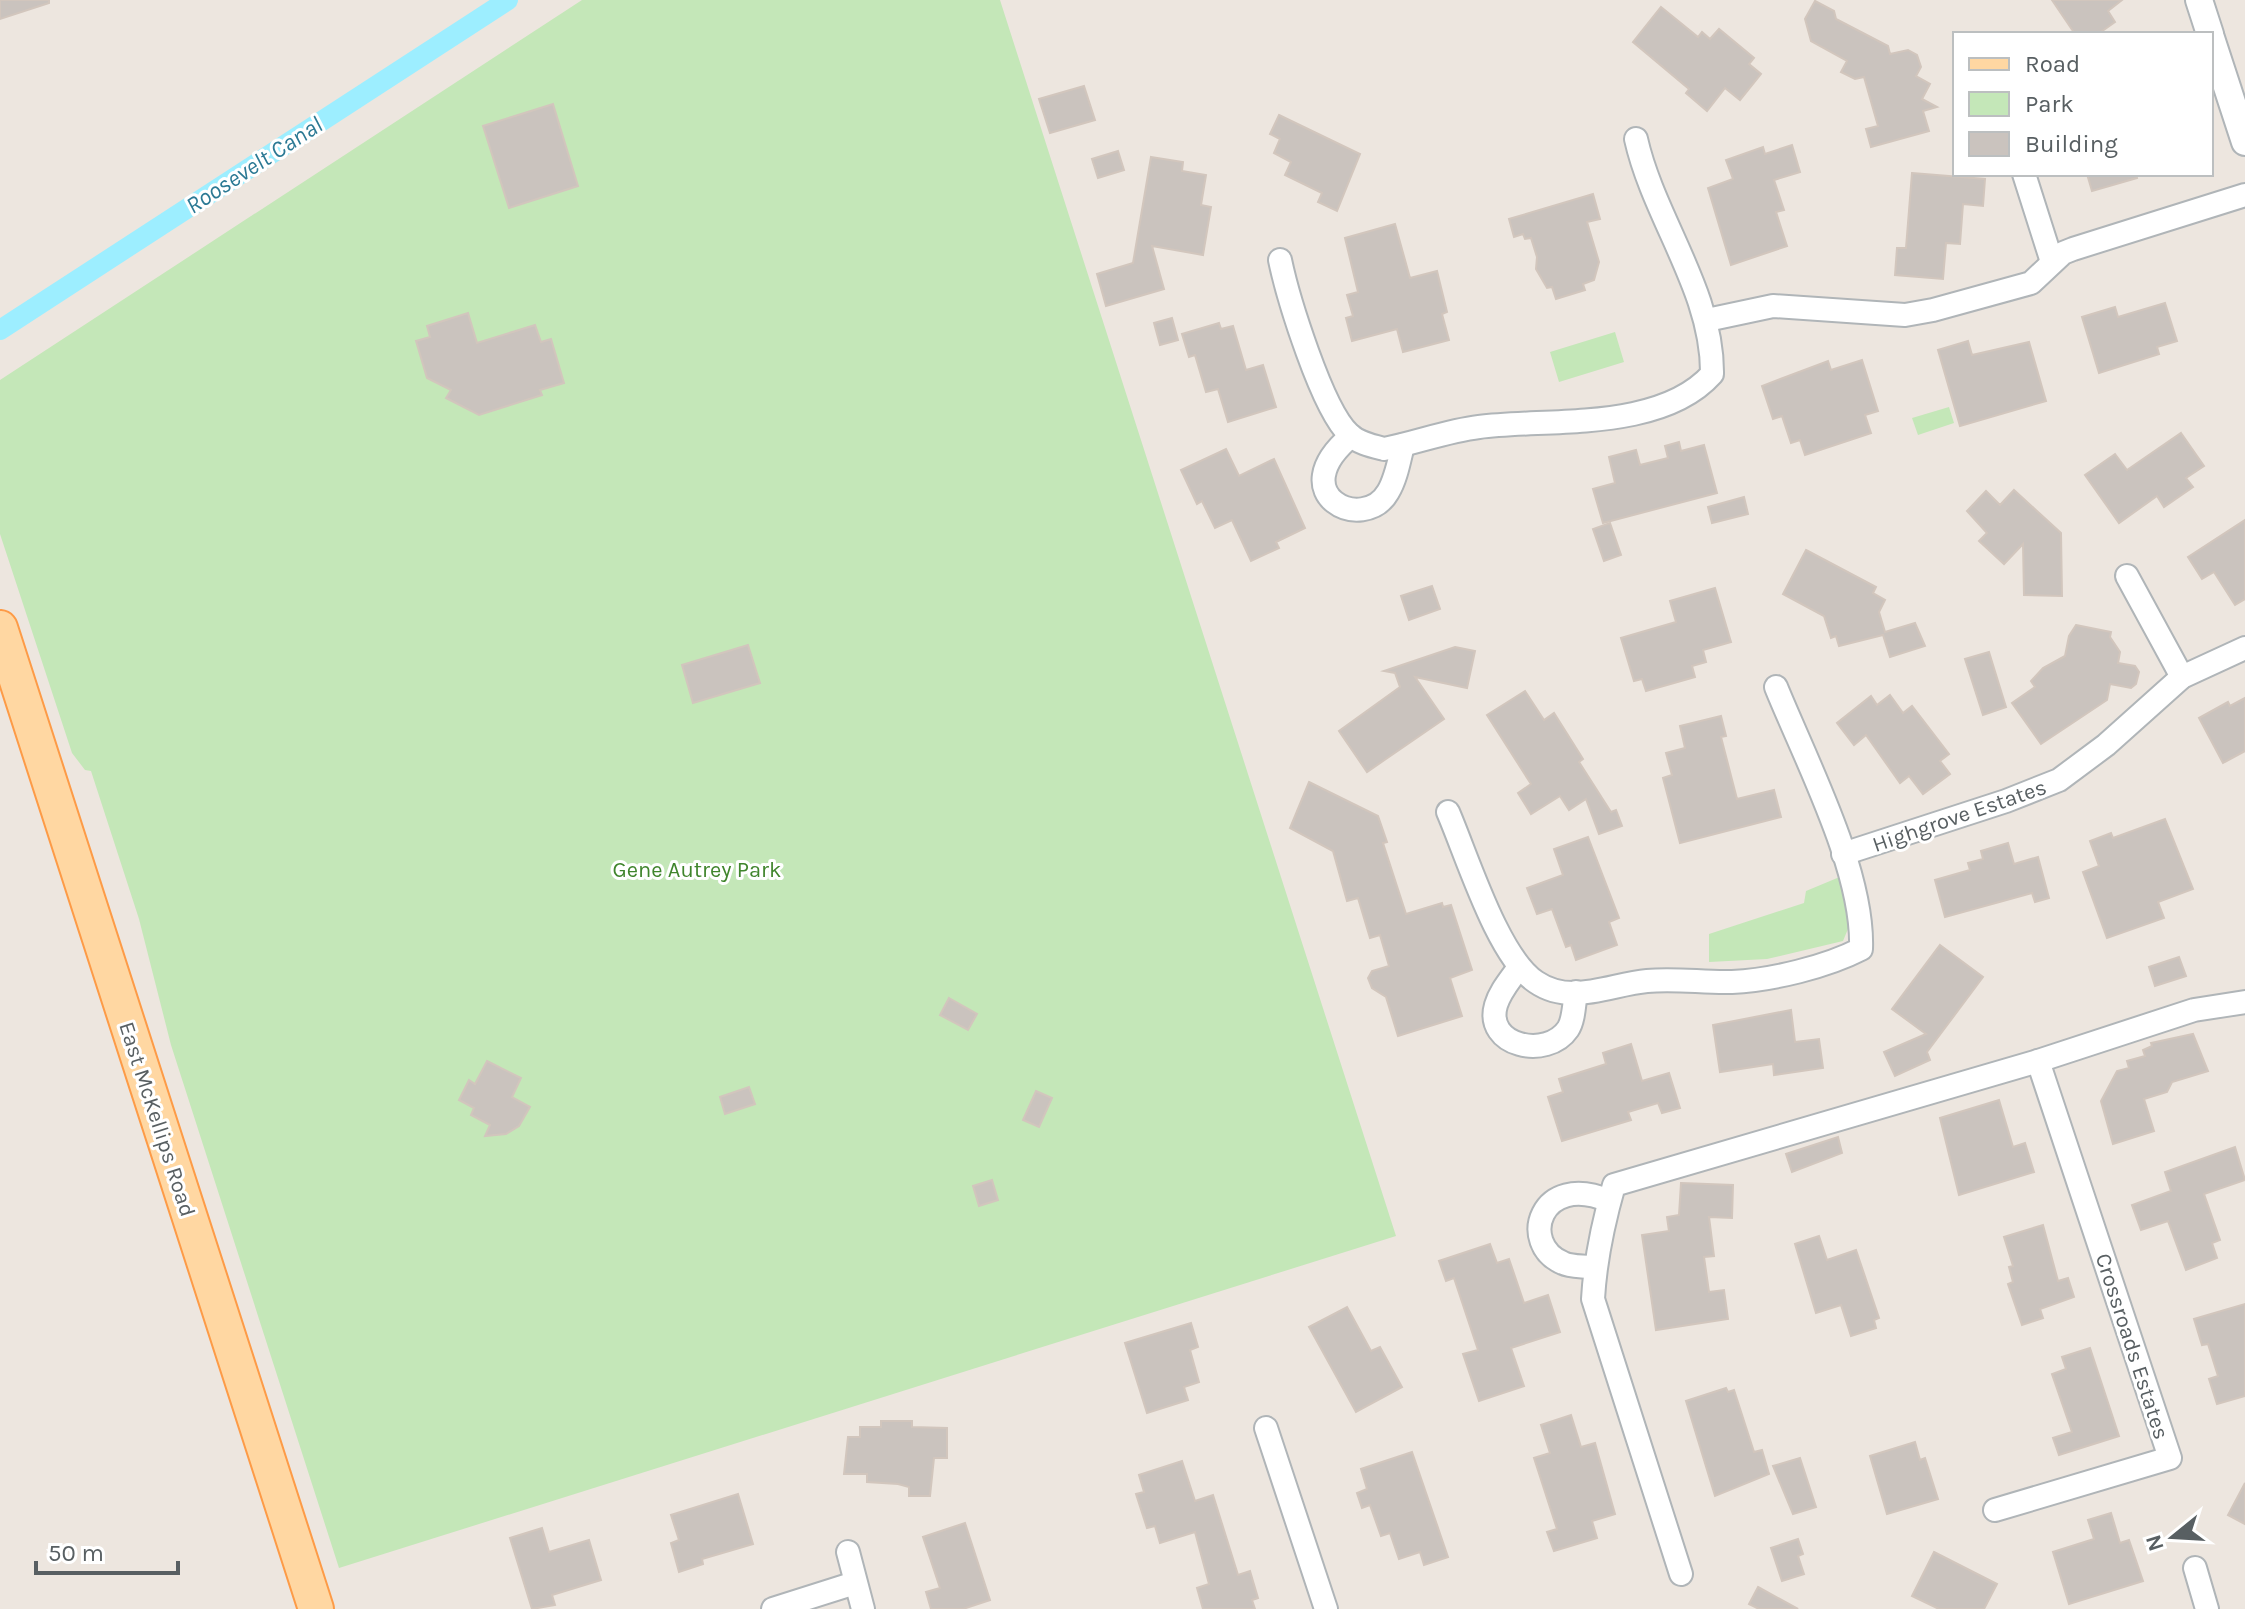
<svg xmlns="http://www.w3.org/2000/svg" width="2245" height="1609" font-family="Karla,sans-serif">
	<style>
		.green { fill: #c4e7b8 }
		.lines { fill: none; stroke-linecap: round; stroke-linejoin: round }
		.canal { stroke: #9deeff; stroke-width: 20 }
		.building { fill: #cac3be; stroke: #d2c6bd; stroke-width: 2 }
		.minor-casing { stroke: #b0b5b8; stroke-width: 26 }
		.tertiary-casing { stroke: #b0b5b8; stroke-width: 30 }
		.primary-casing { stroke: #fd9b47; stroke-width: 38 }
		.minor { stroke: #fff; stroke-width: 22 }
		.tertiary { stroke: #fff; stroke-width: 26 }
		.primary { stroke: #ffd7a2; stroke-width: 34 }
		.labels { text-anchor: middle; stroke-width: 6; stroke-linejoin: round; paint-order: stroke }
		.street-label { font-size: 22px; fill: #585f62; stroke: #fff }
		.park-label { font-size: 22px; fill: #40852d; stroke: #fff }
		.water-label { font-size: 24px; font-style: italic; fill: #2b7994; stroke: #fff }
	</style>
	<rect width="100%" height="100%" fill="#ede6df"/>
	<g class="green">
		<polygon points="582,0 1000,0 1396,1236 339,1568 171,1045 139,919 91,771 85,770 72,753 0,534 0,380"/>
		<polygon points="1615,332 1624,362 1559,382 1550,352"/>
		<polygon points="1949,407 1954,423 1918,435 1912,418"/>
		<polygon points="1842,876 1850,924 1843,941 1767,959 1709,962 1709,934 1804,903 1806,891"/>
	</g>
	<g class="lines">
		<polyline class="canal" points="0,330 508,0"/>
	</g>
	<g class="building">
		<polygon points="0,0 49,0 49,3 0,19"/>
		<polygon points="2052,0 2122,0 2108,11 2115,22 2098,34 2075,34"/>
		<polygon points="1815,1 1834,11 1836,19 1888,46 1890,54 1908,50 1917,55 1921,67 1916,76 1930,84 1922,99 1937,107 1923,111 1929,131 1871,147 1866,129 1878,126 1864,77 1855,79 1841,72 1847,61 1811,41 1805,19"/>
		<polygon points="1661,7 1698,37 1702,32 1710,39 1719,29 1754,58 1749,64 1761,74 1740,100 1725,88 1707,111 1686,93 1689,89 1633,42"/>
		<polygon points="1084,86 1095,120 1050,133 1039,99"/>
		<polygon points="553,104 578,186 509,208 483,126"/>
		<polygon points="1279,115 1360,154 1337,211 1318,202 1322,193 1285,175 1291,162 1274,153 1280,139 1270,134"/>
		<polygon points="1792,145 1800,172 1774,180 1784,210 1776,212 1787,246 1731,265 1708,188 1733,179 1726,160 1763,147 1765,154"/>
		<polygon points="1118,151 1124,170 1098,178 1092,159"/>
		<polygon points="1151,157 1183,162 1182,171 1206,175 1201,205 1211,207 1203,255 1152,246 1164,289 1106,306 1097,274 1133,263"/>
		<polygon points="1912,173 1985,179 1983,206 1963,204 1960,244 1946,243 1943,279 1895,275 1897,248 1906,248"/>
		<polygon points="2087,174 2136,174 2137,178 2092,191"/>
		<polygon points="1593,194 1600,219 1587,222 1599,262 1594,280 1583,284 1585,290 1556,299 1552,287 1547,288 1536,269 1537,257 1531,238 1525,239 1523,234 1514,237 1509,219"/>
		<polygon points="1395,224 1410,278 1437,271 1447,312 1442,314 1449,340 1403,352 1397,329 1352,341 1346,318 1353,316 1347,295 1358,292 1345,238"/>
		<polygon points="2165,303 2177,341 2157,347 2159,354 2099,373 2082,317 2115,307 2118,317"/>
		<polygon points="468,313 477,343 535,325 541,342 551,339 564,383 540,390 542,395 479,415 446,398 451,390 427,378 416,341 430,337 427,326"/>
		<polygon points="1172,318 1178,340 1160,345 1154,323"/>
		<polygon points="1219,323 1221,329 1233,326 1246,370 1263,365 1276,407 1228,422 1218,389 1206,392 1195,355 1189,357 1182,334"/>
		<polygon points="1968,341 1972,355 2029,342 2046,401 1960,426 1938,350"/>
		<polygon points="1862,360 1878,411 1865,415 1871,433 1805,455 1800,440 1791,443 1782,416 1773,419 1762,386 1828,361 1831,370"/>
		<polygon points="2181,433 2204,466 2186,478 2193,487 2164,507 2157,496 2119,523 2085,475 2115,454 2127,470"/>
		<polygon points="1679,442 1681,451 1704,445 1717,493 1603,523 1593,489 1615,483 1609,457 1636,450 1640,465 1668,458 1665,446"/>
		<polygon points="1226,449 1239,476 1274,459 1305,528 1276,542 1279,548 1251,561 1232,520 1215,528 1202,501 1197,504 1181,470"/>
		<polygon points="2014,490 2061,533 2062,596 2024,595 2023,544 2004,564 1979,541 1987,533 1967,511 1986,491 2000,505"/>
		<polygon points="1744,497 1748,514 1712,523 1708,507"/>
		<polygon points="2245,520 2245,599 2235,605 2214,572 2202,579 2188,557"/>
		<polygon points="1610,523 1621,555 1604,561 1593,529"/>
		<polygon points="1806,550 1876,587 1873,593 1885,600 1879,612 1885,632 1915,623 1925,646 1890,657 1883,635 1839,646 1836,636 1831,638 1824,616 1783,594"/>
		<polygon points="1432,586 1440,609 1409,620 1401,596"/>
		<polygon points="1715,588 1731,642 1703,650 1706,662 1692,666 1695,677 1646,691 1642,679 1634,681 1621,638 1676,622 1670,601"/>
		<polygon points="2076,625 2111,632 2110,637 2120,652 2118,663 2135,666 2139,672 2136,684 2131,688 2110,684 2107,700 2041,744 2012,703 2035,687 2031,681 2043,668 2065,656 2069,636"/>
		<polygon points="748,645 760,683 693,703 682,665"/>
		<polygon points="1455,647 1475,651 1467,688 1415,677 1444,719 1367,772 1339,731 1400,687 1395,673 1384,671"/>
		<polygon points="1989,652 2006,707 1983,715 1965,659"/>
		<polygon points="1525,691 1544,720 1554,713 1583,759 1579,762 1611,812 1616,810 1622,826 1599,834 1586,799 1569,810 1560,796 1531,814 1518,793 1531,784 1487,715"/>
		<polygon points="1890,695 1903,713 1912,706 1949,754 1940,761 1950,774 1923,794 1909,776 1900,783 1866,735 1854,745 1837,723 1871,696 1877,705"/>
		<polygon points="2245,698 2245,751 2223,763 2199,718 2228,702 2230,706"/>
		<polygon points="1721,716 1726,736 1721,737 1737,799 1774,790 1781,817 1680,843 1663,778 1672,775 1666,753 1685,748 1680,726"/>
		<polygon points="1309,782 1378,816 1387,842 1383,843 1406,914 1442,903 1443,907 1451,905 1472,970 1450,978 1462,1016 1398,1036 1386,997 1372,988 1368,978 1372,971 1389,966 1380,935 1370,938 1358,898 1347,901 1333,851 1290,828"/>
		<polygon points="2165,819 2193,889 2158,902 2164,918 2107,938 2083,872 2099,866 2090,841 2111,833 2113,838"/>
		<polygon points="1588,837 1619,918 1609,922 1617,945 1576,960 1571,945 1566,947 1552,909 1537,914 1527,888 1563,875 1554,849"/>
		<polygon points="2008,843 2014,864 2038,857 2049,898 2035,902 2032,893 1945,917 1935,880 1970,870 1968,863 1983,859 1981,851"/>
		<polygon points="1940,945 1983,977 1927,1052 1930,1060 1895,1076 1884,1052 1926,1034 1892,1009"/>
		<polygon points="2179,957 2186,976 2155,986 2149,967"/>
		<polygon points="949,998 977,1014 968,1030 940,1015"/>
		<polygon points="1791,1010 1795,1042 1819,1039 1823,1068 1774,1075 1773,1064 1720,1072 1713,1025"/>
		<polygon points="2193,1034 2208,1071 2172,1082 2167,1092 2144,1099 2154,1131 2113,1144 2101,1101 2117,1071 2129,1068 2127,1061 2145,1056 2143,1050 2152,1046 2151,1043"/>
		<polygon points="1631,1044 1642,1081 1669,1073 1680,1108 1662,1113 1658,1103 1628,1112 1631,1120 1562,1141 1548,1097 1563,1092 1559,1079 1606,1064 1603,1053"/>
		<polygon points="487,1061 521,1078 512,1097 530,1107 519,1126 506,1134 485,1136 490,1125 471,1115 474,1108 459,1100 469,1080 475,1084"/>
		<polygon points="749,1087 755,1104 725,1114 720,1097"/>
		<polygon points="1036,1091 1052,1098 1039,1127 1023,1120"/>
		<polygon points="1999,1100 2013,1147 2025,1143 2034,1172 1959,1195 1940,1118"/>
		<polygon points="1838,1137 1842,1153 1792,1172 1786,1154"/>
		<polygon points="2235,1147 2245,1180 2204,1194 2220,1240 2212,1243 2217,1258 2186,1270 2168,1221 2141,1230 2132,1205 2171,1191 2165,1172"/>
		<polygon points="992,1180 998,1200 979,1206 973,1186"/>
		<polygon points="1681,1183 1733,1185 1732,1218 1709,1217 1714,1256 1704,1257 1709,1292 1724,1290 1728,1319 1656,1330 1642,1235 1669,1231 1667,1217 1679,1215"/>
		<polygon points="2043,1225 2058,1281 2068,1278 2074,1297 2040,1309 2043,1318 2022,1325 2008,1284 2013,1282 2009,1267 2013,1266 2004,1237"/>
		<polygon points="1819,1236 1827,1260 1856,1250 1879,1318 1874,1320 1876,1328 1851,1336 1841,1305 1816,1313 1795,1244"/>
		<polygon points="1490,1244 1497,1263 1509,1259 1524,1303 1548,1295 1560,1332 1511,1348 1524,1386 1479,1401 1463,1354 1478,1350 1454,1278 1446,1281 1439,1261"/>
		<polygon points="2245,1304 2245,1396 2217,1404 2209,1379 2218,1376 2208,1344 2202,1345 2194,1319"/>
		<polygon points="1347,1307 1371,1351 1380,1347 1402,1387 1356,1412 1309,1327"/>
		<polygon points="1191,1323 1198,1347 1190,1350 1199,1382 1184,1387 1188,1400 1147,1413 1125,1343"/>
		<polygon points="2090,1348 2119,1436 2059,1455 2053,1438 2072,1432 2052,1374 2066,1369 2062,1357"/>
		<polygon points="1726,1388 1728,1392 1734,1390 1754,1452 1762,1450 1769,1474 1715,1496 1686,1401"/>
		<polygon points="1571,1415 1581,1447 1595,1443 1615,1514 1592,1521 1597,1538 1554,1551 1547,1532 1557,1529 1534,1458 1550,1453 1541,1425"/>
		<polygon points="881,1421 912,1421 912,1427 947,1428 947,1458 934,1458 930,1496 909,1496 909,1487 898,1484 867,1482 867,1474 844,1474 848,1437 860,1437 860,1427 881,1427"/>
		<polygon points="1915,1442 1920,1460 1925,1458 1938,1499 1887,1514 1870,1456"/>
		<polygon points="1412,1452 1448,1557 1424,1565 1420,1552 1399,1559 1390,1533 1381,1536 1370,1505 1362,1508 1357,1493 1367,1489 1361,1469"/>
		<polygon points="1800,1458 1816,1507 1793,1514 1773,1466"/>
		<polygon points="1182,1461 1195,1501 1213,1495 1238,1575 1250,1571 1258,1598 1252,1600 1255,1609 1203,1609 1197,1588 1209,1584 1195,1532 1160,1543 1155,1526 1147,1528 1136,1494 1144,1492 1139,1475"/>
		<polygon points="2245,1483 2245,1524 2228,1515"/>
		<polygon points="738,1494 753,1544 702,1559 703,1564 679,1572 671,1543 679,1540 671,1515"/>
		<polygon points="2111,1513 2120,1543 2129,1540 2143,1581 2069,1604 2053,1552 2094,1539 2088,1520"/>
		<polygon points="965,1523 990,1600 963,1609 931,1609 926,1592 940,1588 923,1537"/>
		<polygon points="542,1528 549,1552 589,1540 601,1580 552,1595 555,1605 532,1609 510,1538"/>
		<polygon points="1798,1539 1803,1554 1798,1556 1804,1574 1782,1581 1771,1548"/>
		<polygon points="1934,1552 1997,1584 1984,1609 1939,1609 1912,1596"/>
		<polygon points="1758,1587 1798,1609 1759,1609 1749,1604"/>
	</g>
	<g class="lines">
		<defs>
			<g id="minor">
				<polyline points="2024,174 2052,262"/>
				<path d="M1280,260C1288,298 1322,409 1349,434C1358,443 1372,446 1384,449C1416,443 1446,431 1479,427C1548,418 1660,432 1712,374C1713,291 1654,219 1636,139"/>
				<polyline points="1707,320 1773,306 1905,315 1933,310 2031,283 2063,253 2073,249 2245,195"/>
				<path d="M1351,436C1281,495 1364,534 1388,492C1396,479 1399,461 1403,445"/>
				<polyline points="2127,576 2182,677"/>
				<path d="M1448,812C1467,856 1498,957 1536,982C1571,1006 1611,984 1647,981C1676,978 1704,983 1732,982C1772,980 1826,967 1861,949C1864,871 1806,761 1776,687"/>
				<polyline points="1843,854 2006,801 2059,780 2106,745 2182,677 2245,648"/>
				<path d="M1519,967C1511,979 1500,991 1496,1005C1484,1046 1547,1060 1568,1029C1574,1020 1574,1003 1576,992"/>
				<path d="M1594,1268C1585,1266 1571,1267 1563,1263C1518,1244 1540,1171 1609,1201"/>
				<polyline points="1266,1428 1326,1609"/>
				<polyline points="1995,1510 2170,1458 2038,1061"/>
				<polyline points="848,1552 863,1609"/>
				<polyline points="2195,1568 2207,1609"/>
				<path d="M1681,1574L1593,1299C1595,1263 1604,1220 1614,1185L2038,1061L2194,1010L2245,1002"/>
				<polyline points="773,1609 855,1583"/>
			</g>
			<g id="tertiary">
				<polyline points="2199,0 2210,34"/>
				<polyline points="2211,38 2245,142"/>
			</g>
			<polyline id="primary" points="0,628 316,1609"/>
		</defs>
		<use href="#minor" class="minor-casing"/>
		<use href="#tertiary" class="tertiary-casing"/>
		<use href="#primary" class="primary-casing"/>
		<use href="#minor" class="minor"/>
		<use href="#tertiary" class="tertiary"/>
		<use href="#primary" class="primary"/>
	</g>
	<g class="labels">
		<g class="street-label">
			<text transform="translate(1959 815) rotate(-19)" y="8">Highgrove Estates</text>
			<text transform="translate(158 1119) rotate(72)" y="8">East McKellips Road</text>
			<text transform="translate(2133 1346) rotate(72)" y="8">Crossroads Estates</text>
		</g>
		<g class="park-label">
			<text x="697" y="877">Gene Autrey Park</text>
		</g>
		<g class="water-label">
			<text transform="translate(254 165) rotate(-33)" y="8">Roosevelt Canal</text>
		</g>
	</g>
	<rect x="1953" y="32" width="260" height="144" fill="#ffffff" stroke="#bcbfc0" stroke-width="2"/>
	<rect x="1969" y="58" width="40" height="12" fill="#ffd7a2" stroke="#bcbfc0" stroke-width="2"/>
	<text x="2025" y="72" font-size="24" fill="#585f62">Road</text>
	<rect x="1969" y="92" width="40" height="24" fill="#c4e7b8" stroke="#bcbfc0" stroke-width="2"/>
	<text x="2025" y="112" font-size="24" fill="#585f62">Park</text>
	<rect x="1969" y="132" width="40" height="24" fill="#cac3be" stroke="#bcbfc0" stroke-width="2"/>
	<text x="2025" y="152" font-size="24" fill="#585f62">Building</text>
	<g transform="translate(2173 1537) rotate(252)" stroke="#ffffff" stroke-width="6" paint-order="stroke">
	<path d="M0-6L14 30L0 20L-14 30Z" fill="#585f62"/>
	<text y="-12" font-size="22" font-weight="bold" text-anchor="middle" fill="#585f62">N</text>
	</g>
	<path d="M36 1561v12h142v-12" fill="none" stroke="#585f62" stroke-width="4"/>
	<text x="48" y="1561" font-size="24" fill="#585f62" stroke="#ffffff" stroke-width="6" paint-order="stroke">50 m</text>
</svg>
